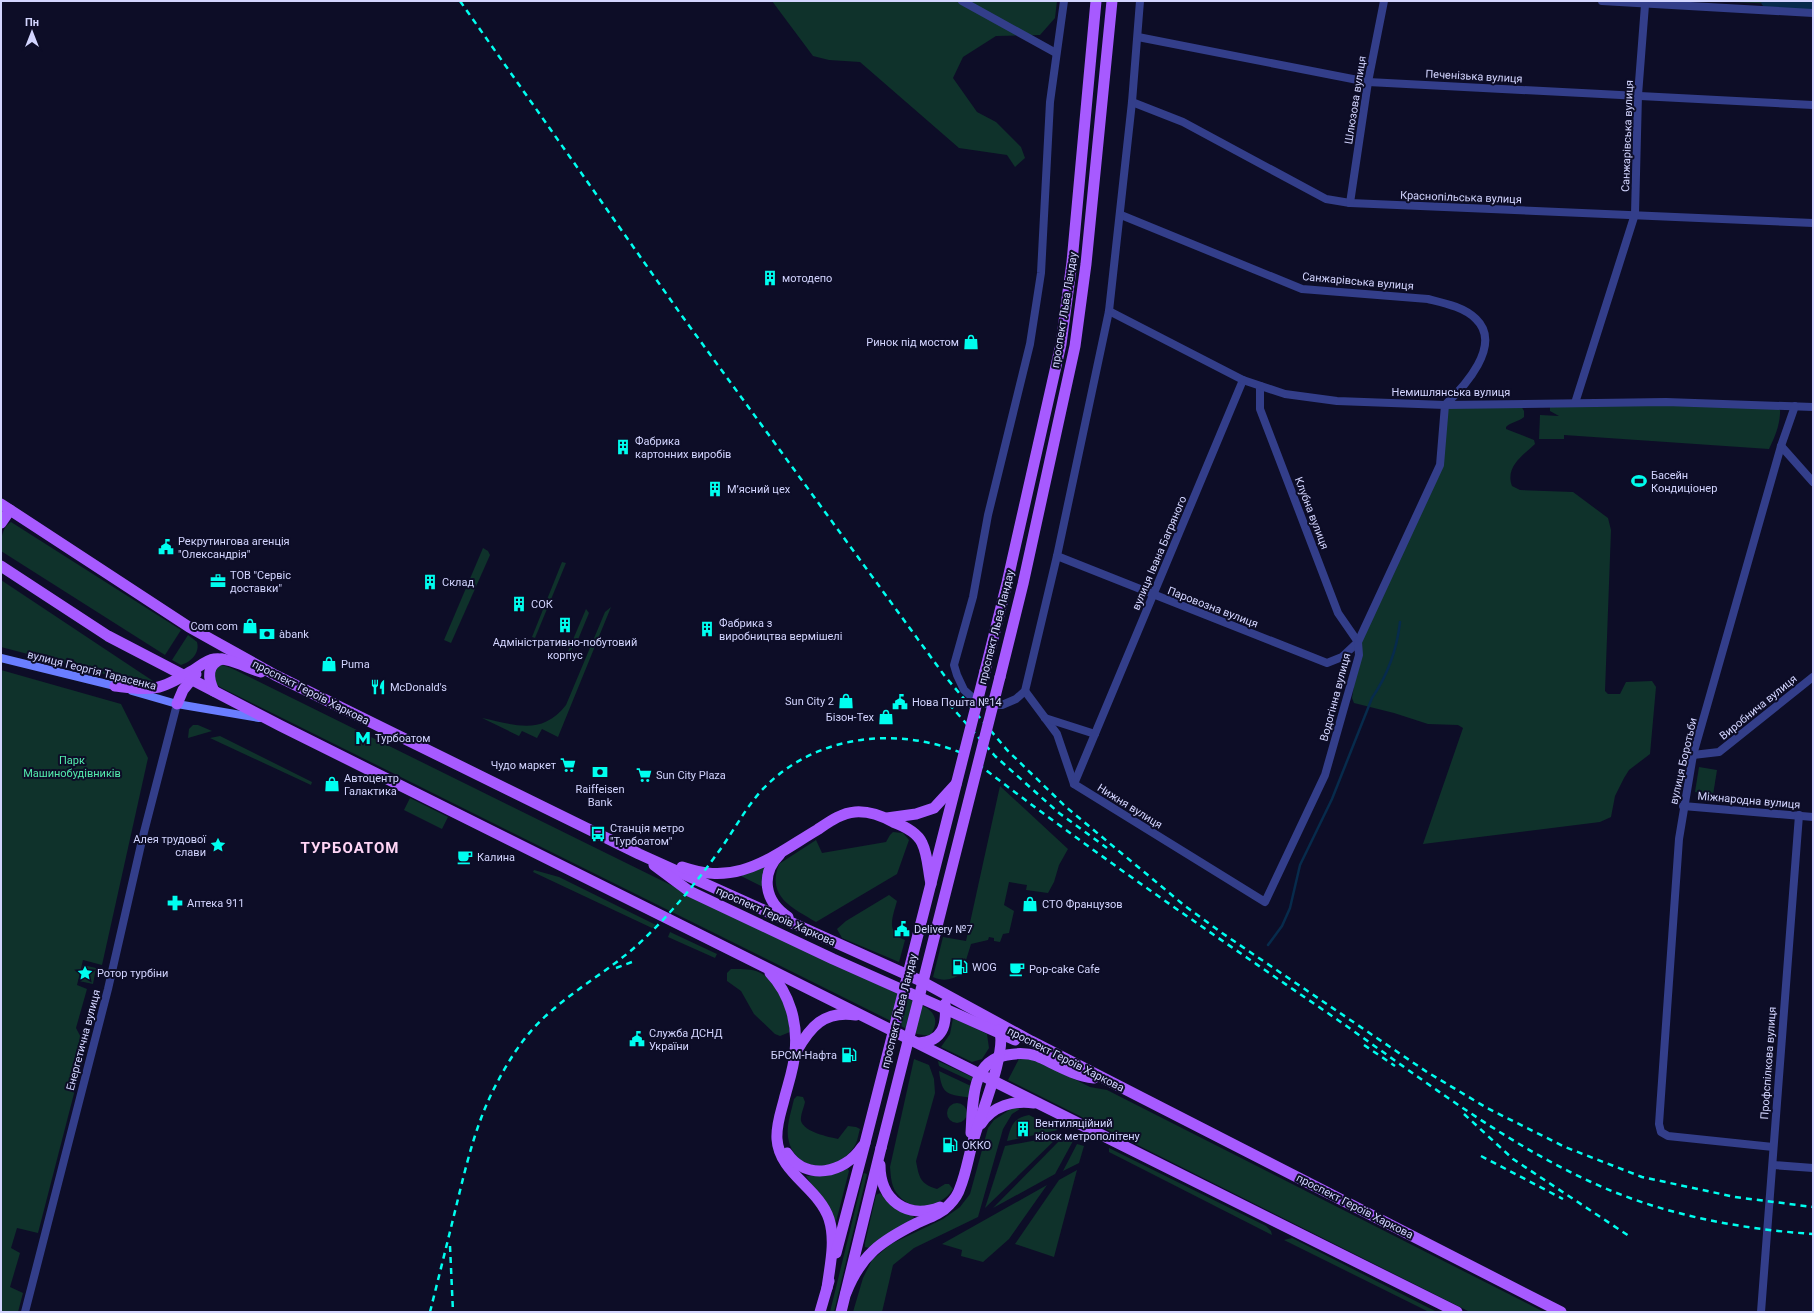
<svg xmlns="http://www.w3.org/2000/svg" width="1814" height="1313" font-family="Roboto,sans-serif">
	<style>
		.green { fill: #0f322b }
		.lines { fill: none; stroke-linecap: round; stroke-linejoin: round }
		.stream { stroke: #072b4c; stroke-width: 2.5 }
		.river { stroke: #072b4c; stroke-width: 14 }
		.minor { stroke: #333e8a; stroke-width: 8 }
		.tertiary { stroke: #333e8a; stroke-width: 8 }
		.secondary { stroke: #6a7eff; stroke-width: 8 }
		.primary { stroke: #a75aff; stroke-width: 11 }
		.rail { stroke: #00feef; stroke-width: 2.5; stroke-dasharray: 6 5; stroke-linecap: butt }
		.primary-bridge { stroke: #a75aff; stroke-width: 11 }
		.labels { text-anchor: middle; stroke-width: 4; stroke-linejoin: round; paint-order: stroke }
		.street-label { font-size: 11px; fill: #d3d5ff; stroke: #0d0d27 }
		.poi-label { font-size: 11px; fill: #d3d5ff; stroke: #0d0d27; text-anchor: start }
		.park-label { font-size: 11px; fill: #53ebad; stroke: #0d0d27 }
		.district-label { font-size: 15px; font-weight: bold; letter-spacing: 1px; fill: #ffd5f6; stroke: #0d0d27 }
	</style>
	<rect width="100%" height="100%" fill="#0d0d27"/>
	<g class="green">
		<polygon points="772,1 1057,1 1055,18 1040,35 996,36 963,57 953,78 977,112 996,122 1021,147 1025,158 1015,167 1007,155 959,148 860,62 829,60 813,56"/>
		<polygon points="1713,1 1813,1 1813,6"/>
		<path d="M1550,403L1780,406C1781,422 1776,435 1769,449L1564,435V439H1539L1540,415L1559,416L1550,411Z"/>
		<path d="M1520,404L1524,411V417C1518,422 1511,422 1506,427V429L1534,440L1535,444C1522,456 1505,467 1512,486L1520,490L1573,492L1608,518L1611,530L1605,691L1608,694H1620L1626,682L1652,681L1656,687L1650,754L1629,770L1624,778L1615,796L1611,817L1600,822L1423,844L1463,728L1458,725L1428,724L1394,713L1354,703L1352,698L1359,655L1358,642L1440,465L1445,405Z"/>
		<path d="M11,522L181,630L165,655L1,551C1,540 1,528 11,522Z"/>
		<polygon points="483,548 488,551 490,555 451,643 444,640"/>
		<polygon points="562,562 566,563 535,638 532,637"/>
		<polygon points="1,580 153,681 142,684 1,647"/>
		<path d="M611,607L558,737L542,729L537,738L522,731L519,736L482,718C515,725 542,736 566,705L605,612Z"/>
		<polygon points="586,609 589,613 577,642 566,656"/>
		<path d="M188,635L197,642C200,653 191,662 181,665L172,660Z"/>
		<path d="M222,665L231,668L685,892L927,1008C938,1016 937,1025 930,1036L917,1034L220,687L215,683L213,669Z"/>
		<polygon points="1,670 121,704 148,758 102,965 83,960 77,985 87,989 76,1028 86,1047 38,1233 17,1228 11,1248 20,1253 10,1287 23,1293 18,1312 1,1312"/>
		<polygon points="193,725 198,725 212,731 188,738 189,729"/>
		<polygon points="220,736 312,782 311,785 210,738"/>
		<polygon points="1699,767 1717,770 1713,795 1695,792"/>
		<path d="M1000,786L1068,849L1059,865L1054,882L1048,893L1026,890L1027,885L1009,882L1004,905L1014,911L1009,933L1003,934L1000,942L994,941V938L989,937L988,940L971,944L962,973C953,980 943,982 933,977L943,937L966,941Z"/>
		<polygon points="410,798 448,817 442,829 404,810"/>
		<path d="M893,832L903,833L909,840L897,874L816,922C793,908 766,897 779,864L816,840L822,853L886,842L890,835Z"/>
		<polygon points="765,864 765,888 741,876"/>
		<polygon points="534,870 559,877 656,925 652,928 533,872"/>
		<path d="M889,895L897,901C893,916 885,933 905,940L899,962L842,938L837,929L846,921Z"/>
		<polygon points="670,932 717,954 715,958 668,937"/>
		<polygon points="83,965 96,968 93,984 79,981"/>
		<path d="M731,969C739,969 749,969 756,971C780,979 788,1011 790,1032L780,1036L775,1034L754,1014L741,991L727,981V973Z"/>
		<polygon points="953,1018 987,1034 989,1048 982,1059 972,1062 941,1047 950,1034"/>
		<polygon points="1020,1057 1040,1062 1090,1087 1107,1090 1544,1312 1470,1312 1008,1080"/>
		<path d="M914,1059L929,1065L934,1079L935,1093L916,1161C919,1177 920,1184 937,1189L945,1184H949L953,1189C942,1207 914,1213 899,1196C891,1188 891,1177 890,1167Z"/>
		<polygon points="938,1061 972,1077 973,1082 939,1066"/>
		<path d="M939,1071L973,1087L972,1098C949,1094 942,1097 939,1071Z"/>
		<path d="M797,1096L803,1097L805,1102C804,1107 800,1116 801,1121C804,1132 829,1137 838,1139L848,1126L856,1127L860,1129C858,1135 858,1141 854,1147C838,1172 798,1174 789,1142C785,1128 791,1113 794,1099Z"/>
		<circle cx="957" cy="1113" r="10"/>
		<polygon points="1014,1107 1020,1109 1012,1114 1003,1129 978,1217 914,1248 893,1265 882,1312 853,1312 863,1278 872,1260 891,1244 943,1219 960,1207 970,1194 988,1128 994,1120"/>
		<path d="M1029,1115L1058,1130L1007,1141C1011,1126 1013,1118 1029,1115Z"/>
		<polygon points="1059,1136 985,1208 1005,1146"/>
		<polygon points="1063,1137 1073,1141 1055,1174 993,1208"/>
		<polygon points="1077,1144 1084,1146 1079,1163 1063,1171"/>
		<polygon points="1109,1148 1266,1226 1271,1231 1272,1235 1109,1152"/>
		<polygon points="847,1168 849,1171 836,1222 806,1176 830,1175"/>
		<polygon points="1077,1170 1054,1257 1015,1244 1059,1180"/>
		<polygon points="864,1173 867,1174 834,1312 830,1312"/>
		<polygon points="1047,1185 1009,1239 983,1262 961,1256 962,1250 942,1244"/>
		<polygon points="880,1193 885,1199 913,1215 914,1218 869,1248 865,1247 865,1243 876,1195"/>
		<polygon points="1292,1238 1437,1312 1429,1312 1284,1240"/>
	</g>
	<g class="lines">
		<path class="stream" d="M1268,945L1282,926L1290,908L1300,865L1332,799L1372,698C1387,676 1397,649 1400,622"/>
		<polyline class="river" points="1768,1 1813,3"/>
		<g class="minor">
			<polyline points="962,1 1056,53"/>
			<polyline points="1602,1 1813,13"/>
			<polyline points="1138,37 1368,82 1813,105"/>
			<polyline points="1132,102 1183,122 1326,199 1350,203 1813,223"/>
			<polyline points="1350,203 1368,82 1384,1"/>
			<polyline points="1575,403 1635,214 1638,95 1645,5"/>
			<polyline points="1781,446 1813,482"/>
			<polyline points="1057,556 1327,663 1342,657 1358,642 1338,613 1260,409 1260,386"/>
			<path d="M1025,691L1057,734L1074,784L1265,902L1325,775L1359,655L1358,642L1440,465L1445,405C1464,387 1503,345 1476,319C1464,307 1444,303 1428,299L1302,289L1121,215"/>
			<polyline points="1045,718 1095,734"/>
			<polyline points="1693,755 1719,752 1813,677"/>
			<polyline points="1074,784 1243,380"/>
			<polyline points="1773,1165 1813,1168"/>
		</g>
		<g class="tertiary">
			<polyline points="1064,1 1050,102 1041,273 1030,344 988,515 973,597 954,665 957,675 964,690 973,698 985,704 1002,705 1016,699 1025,691 1057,556 1109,311 1132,102 1140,1"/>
			<polyline points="1109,311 1243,380 1285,394 1337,401 1445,405 1666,402 1813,407"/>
			<polyline points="1683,806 1813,817"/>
			<polyline points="1773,1147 1668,1136 1661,1132 1659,1124 1679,839 1693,755 1781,446 1795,406"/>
			<polyline points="25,1312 108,989 143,836 177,704"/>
			<polyline points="1761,1312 1799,815"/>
		</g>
		<g class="secondary">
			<polyline points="1,658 119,687"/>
			<polyline points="132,691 177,704 259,718"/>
		</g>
		<g class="primary">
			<polyline points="1,504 189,627 275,675 639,854 921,981 1031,1041 1561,1312"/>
			<polyline points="1,523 10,510"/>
			<polyline points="1,566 108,636 281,726 1457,1312"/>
			<polyline points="985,671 1007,583 1061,344 1072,262 1096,1"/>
			<polyline points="1000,677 1023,584 1075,346 1086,264 1112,1"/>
			<path d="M115,686C152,690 157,692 190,672C198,668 206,660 214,659C229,657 247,668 261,672"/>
			<path d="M214,691C208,679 206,664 222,659"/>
			<polyline points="177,704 183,690 196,674"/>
			<polyline points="887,818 916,814 934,808 956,784"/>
			<path d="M780,854C760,874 764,901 788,917"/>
			<polyline points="654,865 689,891 833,959 1015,1040"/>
			<path d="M682,867C703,874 721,876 742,870C768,863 793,844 817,830C829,822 841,813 855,812C868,811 882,816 893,822C904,826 917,832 922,843C928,855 928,871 931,884"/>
			<path d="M770,973C790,994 798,1024 795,1052C794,1068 788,1084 784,1100C781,1112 776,1125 777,1139C779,1173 819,1188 829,1219C836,1241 830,1265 827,1288"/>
			<path d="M919,1043C943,1041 947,1025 945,1004"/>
			<path d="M796,1052C810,1027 824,1010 856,1015"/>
			<path d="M981,1124C992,1106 1014,1100 1034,1103"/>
			<path d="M971,1133C973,1104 970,1061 1007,1055C1017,1053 1027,1053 1037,1056C1055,1064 1074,1076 1094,1078"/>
			<path d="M787,1153C806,1181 844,1174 862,1147"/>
			<path d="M880,1165C880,1200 907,1220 940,1207"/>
			<polyline points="836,1253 865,1143"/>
			<path d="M846,1293C861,1255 881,1241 917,1223C928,1218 941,1214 949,1205C954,1200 958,1195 960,1188C967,1171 969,1152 975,1135C981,1114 1008,1048 999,1030"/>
			<polyline points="820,1312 829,1281"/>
			<polyline points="841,1312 881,1148"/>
		</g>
		<g class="rail">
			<polyline points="460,1 682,316 944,675 1007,750 1066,807 1185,906 1222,933 1427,1072 1487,1108 1565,1147 1642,1177 1735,1197 1813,1207"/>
			<polyline points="949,704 995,756 1059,813 1107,848"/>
			<path d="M978,764C1088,849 1202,927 1316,1005C1406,1066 1491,1136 1591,1182C1660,1214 1738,1229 1813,1234"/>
			<polyline points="616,968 632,962"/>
			<polyline points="1364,1045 1395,1066"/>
			<polyline points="1464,1114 1513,1159 1629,1236"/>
			<polyline points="1481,1156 1563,1199"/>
			<polyline points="450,1246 453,1312"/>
			<path d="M430,1312C439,1276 448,1240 457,1203C467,1162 477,1119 498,1081C511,1056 527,1032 549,1013C580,985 617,966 647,936C675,909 699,879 722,847C735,828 746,808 761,791C813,735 896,725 964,754"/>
		</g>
		<g class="primary-bridge">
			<polyline points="865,1143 985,671"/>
			<polyline points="881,1148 1000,677"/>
		</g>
	</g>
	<defs>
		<symbol id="building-bare" viewBox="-9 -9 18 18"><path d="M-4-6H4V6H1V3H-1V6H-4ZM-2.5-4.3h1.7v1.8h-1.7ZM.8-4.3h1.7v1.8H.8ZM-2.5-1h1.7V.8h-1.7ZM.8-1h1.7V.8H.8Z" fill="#00feef" stroke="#0d0d27" stroke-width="2.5" paint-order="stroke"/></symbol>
		<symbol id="shop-bare" viewBox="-9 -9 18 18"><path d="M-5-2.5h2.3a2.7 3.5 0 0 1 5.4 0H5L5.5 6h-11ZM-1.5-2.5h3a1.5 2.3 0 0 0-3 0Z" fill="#00feef" stroke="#0d0d27" stroke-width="2.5" paint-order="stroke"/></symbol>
		<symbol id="stadium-bare" viewBox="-9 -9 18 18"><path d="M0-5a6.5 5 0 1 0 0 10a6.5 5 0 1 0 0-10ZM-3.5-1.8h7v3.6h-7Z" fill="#00feef" stroke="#0d0d27" stroke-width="2.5" paint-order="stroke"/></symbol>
		<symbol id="civic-bare" viewBox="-9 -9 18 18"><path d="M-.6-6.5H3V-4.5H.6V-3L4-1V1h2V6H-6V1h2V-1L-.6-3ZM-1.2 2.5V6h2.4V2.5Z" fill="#00feef" stroke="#0d0d27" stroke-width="2.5" paint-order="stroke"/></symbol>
		<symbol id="office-bare" viewBox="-9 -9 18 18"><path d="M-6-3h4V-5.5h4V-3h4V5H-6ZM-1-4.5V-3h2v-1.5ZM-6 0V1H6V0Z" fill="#00feef" stroke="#0d0d27" stroke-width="2.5" paint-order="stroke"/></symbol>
		<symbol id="bank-bare" viewBox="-9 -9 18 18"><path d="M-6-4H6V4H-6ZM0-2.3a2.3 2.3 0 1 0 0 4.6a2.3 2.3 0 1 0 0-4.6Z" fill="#00feef" stroke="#0d0d27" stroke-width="2.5" paint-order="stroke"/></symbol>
		<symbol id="restaurant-bare" viewBox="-9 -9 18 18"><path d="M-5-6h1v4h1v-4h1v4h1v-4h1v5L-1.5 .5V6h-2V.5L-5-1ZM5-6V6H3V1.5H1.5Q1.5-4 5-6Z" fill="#00feef" stroke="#0d0d27" stroke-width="2.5" paint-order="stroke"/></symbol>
		<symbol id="metro-bare" viewBox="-9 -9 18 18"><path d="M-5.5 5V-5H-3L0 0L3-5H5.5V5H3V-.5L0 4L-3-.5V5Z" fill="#00feef" stroke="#0d0d27" stroke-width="2.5" paint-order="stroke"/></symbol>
		<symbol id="supermarket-bare" viewBox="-9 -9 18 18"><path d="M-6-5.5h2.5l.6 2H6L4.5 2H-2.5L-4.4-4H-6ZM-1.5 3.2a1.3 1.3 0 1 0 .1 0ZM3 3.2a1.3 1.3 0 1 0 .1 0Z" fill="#00feef" stroke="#0d0d27" stroke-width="2.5" paint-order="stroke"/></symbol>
		<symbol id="bus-bare" viewBox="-9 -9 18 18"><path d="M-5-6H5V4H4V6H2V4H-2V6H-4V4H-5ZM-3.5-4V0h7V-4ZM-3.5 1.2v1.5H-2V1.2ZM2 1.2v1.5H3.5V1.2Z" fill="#00feef" stroke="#0d0d27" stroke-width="2.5" paint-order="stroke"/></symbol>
		<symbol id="sight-bare" viewBox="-9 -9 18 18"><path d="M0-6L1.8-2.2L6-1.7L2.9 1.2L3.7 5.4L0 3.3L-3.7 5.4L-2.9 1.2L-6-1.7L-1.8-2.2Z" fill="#00feef" stroke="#0d0d27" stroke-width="2.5" paint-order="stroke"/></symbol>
		<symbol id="cafe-bare" viewBox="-9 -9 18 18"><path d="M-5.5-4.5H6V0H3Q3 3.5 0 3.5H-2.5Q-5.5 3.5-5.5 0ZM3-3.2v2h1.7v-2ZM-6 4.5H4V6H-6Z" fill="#00feef" stroke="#0d0d27" stroke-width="2.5" paint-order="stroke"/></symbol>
		<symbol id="pharmacy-bare" viewBox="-9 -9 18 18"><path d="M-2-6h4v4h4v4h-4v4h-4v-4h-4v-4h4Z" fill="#00feef" stroke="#0d0d27" stroke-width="2.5" paint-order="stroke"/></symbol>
		<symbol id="fuel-bare" viewBox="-9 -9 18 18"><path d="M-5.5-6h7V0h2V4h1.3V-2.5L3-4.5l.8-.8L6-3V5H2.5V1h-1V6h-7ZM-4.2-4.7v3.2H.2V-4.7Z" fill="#00feef" stroke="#0d0d27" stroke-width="2.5" paint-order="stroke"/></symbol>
	</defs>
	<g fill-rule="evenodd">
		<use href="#building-bare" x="759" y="267" width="22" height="22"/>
		<use href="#shop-bare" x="960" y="331" width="22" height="22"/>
		<use href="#building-bare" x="612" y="436" width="22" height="22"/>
		<use href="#stadium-bare" x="1628" y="470" width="22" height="22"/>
		<use href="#building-bare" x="704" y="478" width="22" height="22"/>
		<use href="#civic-bare" x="155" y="536" width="22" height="22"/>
		<use href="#office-bare" x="207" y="570" width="22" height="22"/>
		<use href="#building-bare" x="419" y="571" width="22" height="22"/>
		<use href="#building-bare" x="508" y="593" width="22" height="22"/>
		<use href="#building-bare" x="554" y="614" width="22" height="22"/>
		<use href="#shop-bare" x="239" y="615" width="22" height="22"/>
		<use href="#building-bare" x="696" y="618" width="22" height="22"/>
		<use href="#bank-bare" x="256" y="623" width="22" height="22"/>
		<use href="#shop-bare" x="318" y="653" width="22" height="22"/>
		<use href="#restaurant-bare" x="367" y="676" width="22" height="22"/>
		<use href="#shop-bare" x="835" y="690" width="22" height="22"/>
		<use href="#civic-bare" x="889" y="691" width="22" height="22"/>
		<use href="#shop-bare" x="875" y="706" width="22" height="22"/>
		<use href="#metro-bare" x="352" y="727" width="22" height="22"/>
		<use href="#supermarket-bare" x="557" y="754" width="22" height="22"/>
		<use href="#bank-bare" x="589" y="761" width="22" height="22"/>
		<use href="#supermarket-bare" x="633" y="764" width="22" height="22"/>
		<use href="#shop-bare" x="321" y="773" width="22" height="22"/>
		<use href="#bus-bare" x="587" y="823" width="22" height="22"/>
		<use href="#sight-bare" x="207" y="834" width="22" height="22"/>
		<use href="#cafe-bare" x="454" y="846" width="22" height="22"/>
		<use href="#pharmacy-bare" x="164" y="892" width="22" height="22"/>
		<use href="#shop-bare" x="1019" y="893" width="22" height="22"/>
		<use href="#civic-bare" x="891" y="918" width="22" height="22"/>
		<use href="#fuel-bare" x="949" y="956" width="22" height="22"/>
		<use href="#cafe-bare" x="1006" y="958" width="22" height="22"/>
		<use href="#sight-bare" x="74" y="962" width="22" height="22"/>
		<use href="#civic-bare" x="626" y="1028" width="22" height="22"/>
		<use href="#fuel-bare" x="838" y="1044" width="22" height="22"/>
		<use href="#building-bare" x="1012" y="1118" width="22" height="22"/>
		<use href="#fuel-bare" x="939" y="1134" width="22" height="22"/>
	</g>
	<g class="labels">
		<g class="street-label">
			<text transform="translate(1474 76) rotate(3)" y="4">Печенізька вулиця</text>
			<text transform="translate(1355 100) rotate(-81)" y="4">Шлюзова вулиця</text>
			<text transform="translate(1627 136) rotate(-88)" y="4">Санжарівська вулиця</text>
			<text transform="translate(1461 197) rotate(2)" y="4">Краснопільська вулиця</text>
			<text transform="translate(1358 281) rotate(5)" y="4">Санжарівська вулиця</text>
			<text transform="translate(1064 310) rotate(-81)" y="4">проспект Льва Ландау</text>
			<text x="1451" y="396">Немишлянська вулиця</text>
			<text transform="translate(1312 513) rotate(69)" y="4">Клубна вулиця</text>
			<text transform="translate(1159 553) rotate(-67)" y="4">вулиця Івана Багряного</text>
			<text transform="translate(1213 607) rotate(21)" y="4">Паровозна вулиця</text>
			<text transform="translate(996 627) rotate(-76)" y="4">проспект Льва Ландау</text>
			<text transform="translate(92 670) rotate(14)" y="4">вулиця Георгія Тарасенка</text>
			<text transform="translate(311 692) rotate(27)" y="4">проспект Героїв Харкова</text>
			<text transform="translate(1335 697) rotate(-75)" y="4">Водогінна вулиця</text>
			<text transform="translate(1758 707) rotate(-39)" y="4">Виробнича вулиця</text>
			<text transform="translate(1683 761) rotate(-77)" y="4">вулиця Боротьби</text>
			<text transform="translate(1749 800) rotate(5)" y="4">Міжнародна вулиця</text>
			<text transform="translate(1130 806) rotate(32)" y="4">Нижня вулиця</text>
			<text transform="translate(776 916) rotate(24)" y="4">проспект Героїв Харкова</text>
			<text transform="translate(899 1011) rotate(-76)" y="4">проспект Льва Ландау</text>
			<text transform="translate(83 1040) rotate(-75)" y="4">Енергетична вулиця</text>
			<text transform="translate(1066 1059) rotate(27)" y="4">проспект Героїв Харкова</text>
			<text transform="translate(1768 1063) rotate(-86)" y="4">Профспілкова вулиця</text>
			<text transform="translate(1355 1206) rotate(27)" y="4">проспект Героїв Харкова</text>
		</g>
		<g class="poi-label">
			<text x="782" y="282">мотодепо</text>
			<text x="959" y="346" text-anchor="end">Ринок під мостом</text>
			<text x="635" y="445">Фабрика<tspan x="635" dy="13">картонних виробів</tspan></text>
			<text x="1651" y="479">Басейн<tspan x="1651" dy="13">Кондиціонер</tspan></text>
			<text x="727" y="493">М’ясний цех</text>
			<text x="178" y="545">Рекрутингова агенція<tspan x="178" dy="13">"Олександрія"</tspan></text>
			<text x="230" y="579">ТОВ "Сервіс<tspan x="230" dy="13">доставки"</tspan></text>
			<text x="442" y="586">Склад</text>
			<text x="531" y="608">СОК</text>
			<text x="719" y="627">Фабрика з<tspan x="719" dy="13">виробництва вермішелі</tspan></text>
			<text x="238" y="630" text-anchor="end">Com com</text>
			<text x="279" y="638">àbank</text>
			<text x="565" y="646" text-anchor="middle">Адміністративно-побутовий<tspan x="565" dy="13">корпус</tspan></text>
			<text x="341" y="668">Puma</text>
			<text x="390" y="691">McDonald's</text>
			<text x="834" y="705" text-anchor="end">Sun City 2</text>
			<text x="912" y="706">Нова Пошта №14</text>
			<text x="874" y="721" text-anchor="end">Бізон-Тех</text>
			<text x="375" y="742">Турбоатом</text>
			<text x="556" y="769" text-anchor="end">Чудо маркет</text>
			<text x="656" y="779">Sun City Plaza</text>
			<text x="344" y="782">Автоцентр<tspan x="344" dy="13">Галактика</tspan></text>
			<text x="600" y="793" text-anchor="middle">Raiffeisen<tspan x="600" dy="13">Bank</tspan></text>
			<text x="610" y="832">Станція метро<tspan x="610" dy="13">"Турбоатом"</tspan></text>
			<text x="206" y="843" text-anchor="end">Алея трудової<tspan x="206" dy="13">слави</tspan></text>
			<text x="477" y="861">Калина</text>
			<text x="187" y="907">Аптека 911</text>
			<text x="1042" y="908">СТО Французов</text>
			<text x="914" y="933">Delivery №7</text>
			<text x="972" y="971">WOG</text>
			<text x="1029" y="973">Pop-cake Cafe</text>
			<text x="97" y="977">Ротор турбіни</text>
			<text x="649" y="1037">Служба ДСНД<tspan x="649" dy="13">України</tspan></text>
			<text x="837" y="1059" text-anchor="end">БРСМ-Нафта</text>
			<text x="1035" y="1127">Вентиляційний<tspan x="1035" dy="13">кіоск метрополітену</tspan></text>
			<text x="962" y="1149">ОККО</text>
		</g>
		<g class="park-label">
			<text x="72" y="764">Парк<tspan x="72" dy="13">Машинобудівників</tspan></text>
		</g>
		<g class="district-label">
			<text x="350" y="853">ТУРБОАТОМ</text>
		</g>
	</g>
	<rect width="1814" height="1313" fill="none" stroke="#d3d5ff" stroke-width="4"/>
	<g transform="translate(32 32)" stroke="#0d0d27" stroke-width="3" paint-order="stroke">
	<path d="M0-3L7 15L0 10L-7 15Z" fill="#d3d5ff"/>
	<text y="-6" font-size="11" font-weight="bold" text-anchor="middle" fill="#d3d5ff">Пн</text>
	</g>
</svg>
